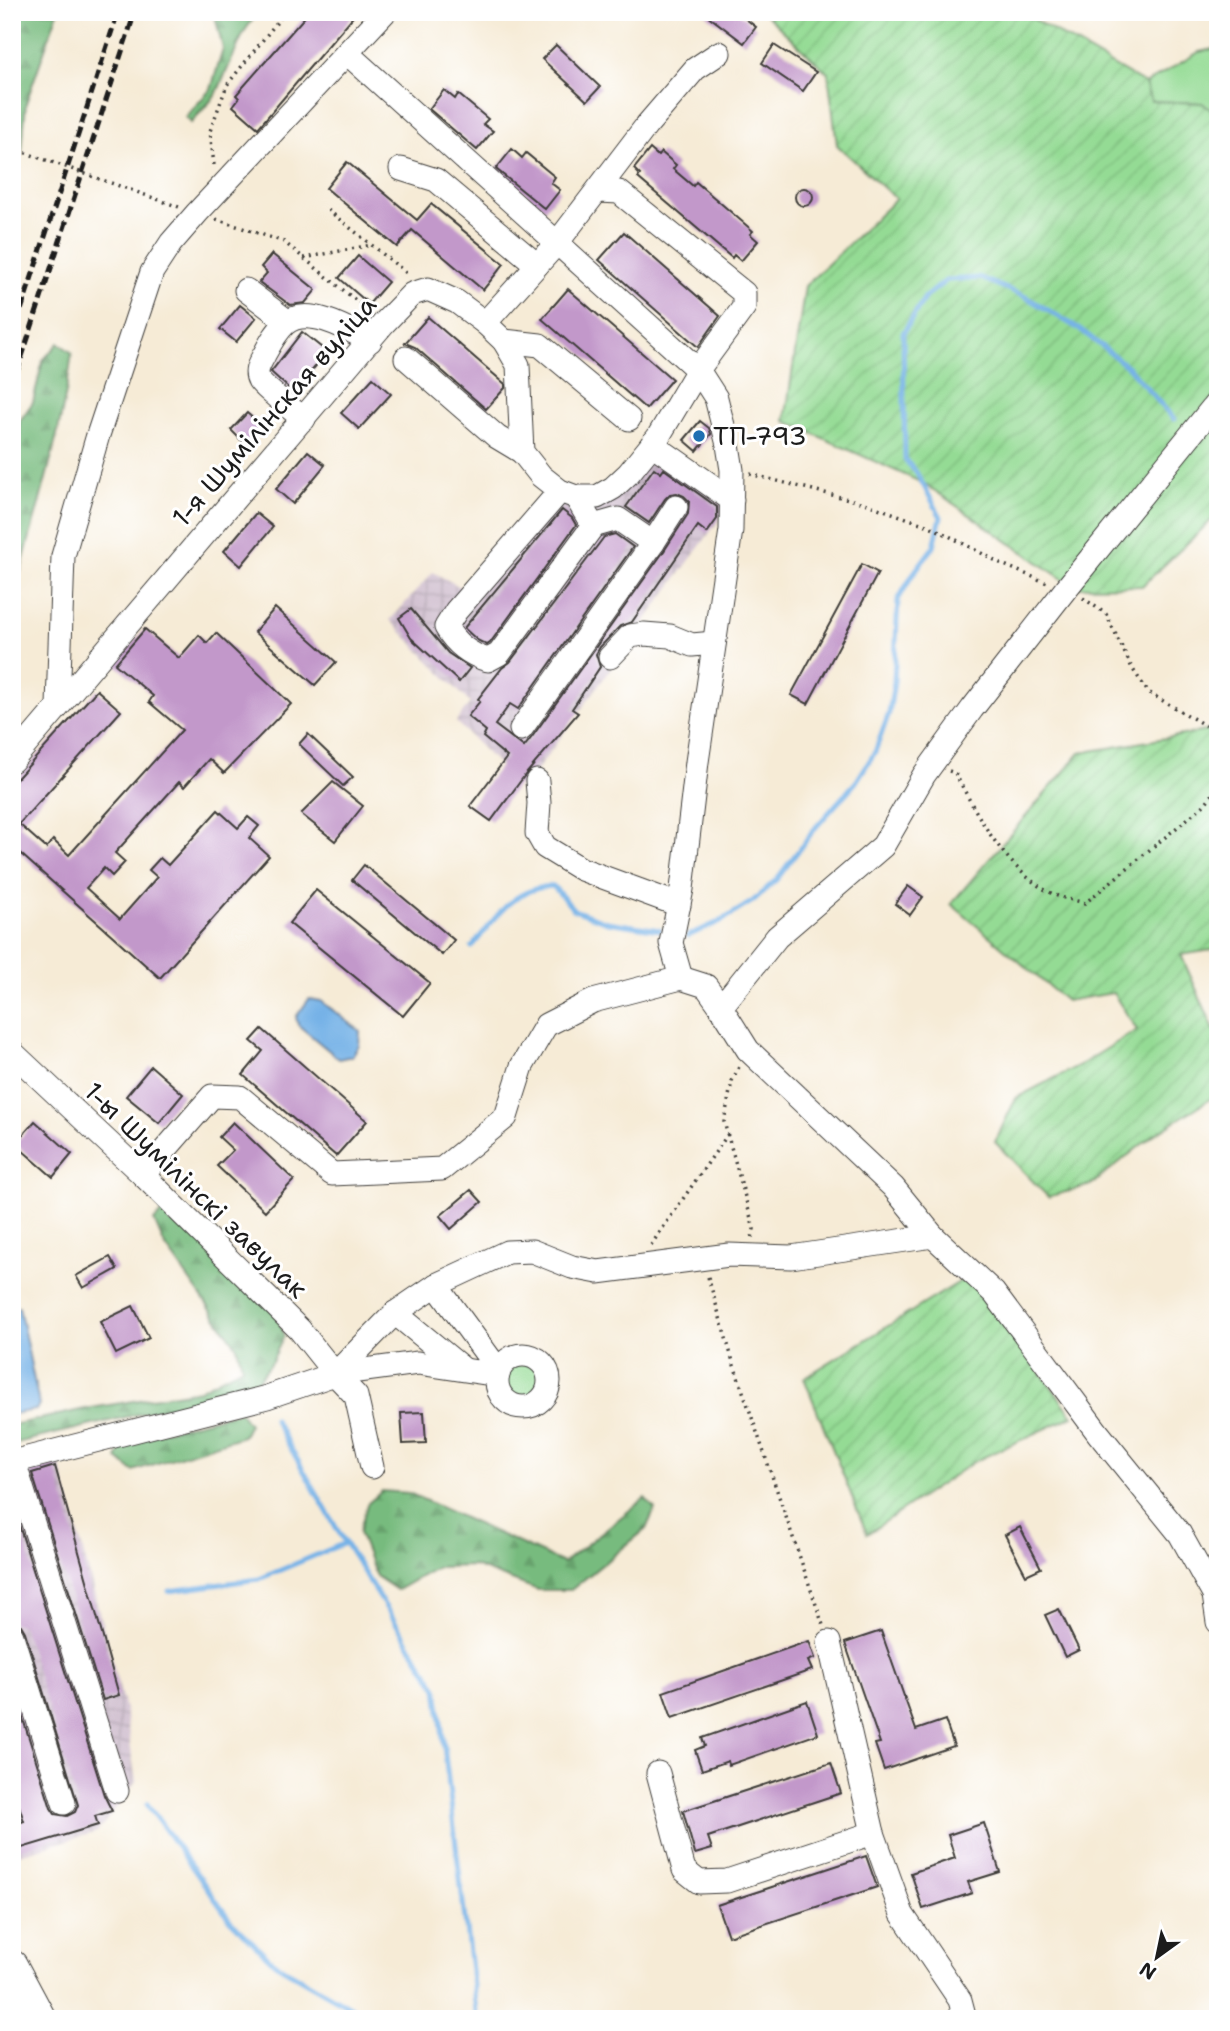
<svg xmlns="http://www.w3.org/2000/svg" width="1230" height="2031" font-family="'Shantell Sans',sans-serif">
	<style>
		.industrial { fill: url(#industrial-grid) }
		.grass { fill: #94db94; stroke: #587c58; stroke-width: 2 }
		.forest { fill: url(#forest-firs); stroke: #4a6c4d; stroke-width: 2 }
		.garden { fill: url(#garden-furrows); stroke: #587c58; stroke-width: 2 }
		.water { fill: #76b2e7; stroke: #496782; stroke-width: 2 }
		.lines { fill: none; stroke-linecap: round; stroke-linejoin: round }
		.stream { stroke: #76b2e7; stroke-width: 5 }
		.building { fill: #c298ca }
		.minor-casing { stroke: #3d3b38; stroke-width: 25 }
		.major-casing { stroke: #3d3b38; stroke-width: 32 }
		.path { stroke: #3d3b38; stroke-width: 3.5; stroke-dasharray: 2 5; stroke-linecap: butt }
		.minor { stroke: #fff; stroke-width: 23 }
		.major { stroke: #fff; stroke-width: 30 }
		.rail { stroke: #1c1c1c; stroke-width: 5; stroke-dasharray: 10 5; stroke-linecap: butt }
		.poi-dot { fill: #1f6fb2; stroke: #fff; stroke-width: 2.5 }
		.labels { text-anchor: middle; stroke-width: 6; stroke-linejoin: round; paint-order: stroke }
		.street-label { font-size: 26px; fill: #1c1c1c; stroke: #fff }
		.poi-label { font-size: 26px; fill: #1c1c1c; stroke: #fff; text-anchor: start }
	</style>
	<defs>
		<pattern id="industrial-grid" width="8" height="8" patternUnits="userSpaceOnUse" patternTransform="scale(1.75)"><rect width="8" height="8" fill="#cfbdce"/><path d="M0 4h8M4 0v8" fill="none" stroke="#b1a2b0"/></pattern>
		<pattern id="forest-firs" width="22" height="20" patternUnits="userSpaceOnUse" patternTransform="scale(1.75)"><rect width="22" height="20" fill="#77bb7e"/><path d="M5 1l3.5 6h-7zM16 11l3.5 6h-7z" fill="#66a06c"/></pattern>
		<pattern id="garden-furrows" width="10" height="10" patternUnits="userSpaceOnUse" patternTransform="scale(1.75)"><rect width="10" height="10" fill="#94db94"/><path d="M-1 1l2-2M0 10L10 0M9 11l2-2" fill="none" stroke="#7fbb7f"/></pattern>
	</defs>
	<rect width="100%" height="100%" fill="#fff"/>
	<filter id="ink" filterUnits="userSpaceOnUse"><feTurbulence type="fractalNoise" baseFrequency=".0143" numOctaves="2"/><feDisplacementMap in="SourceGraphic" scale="14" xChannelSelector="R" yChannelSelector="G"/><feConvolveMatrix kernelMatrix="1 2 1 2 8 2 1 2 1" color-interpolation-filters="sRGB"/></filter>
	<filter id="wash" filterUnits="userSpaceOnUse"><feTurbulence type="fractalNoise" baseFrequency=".00686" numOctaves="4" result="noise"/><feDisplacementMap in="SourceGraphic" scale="28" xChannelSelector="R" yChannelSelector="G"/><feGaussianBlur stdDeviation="1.57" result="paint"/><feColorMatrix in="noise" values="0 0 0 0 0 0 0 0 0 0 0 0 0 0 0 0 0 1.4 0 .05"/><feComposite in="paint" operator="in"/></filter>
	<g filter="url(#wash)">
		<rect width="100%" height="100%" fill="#f6ebd6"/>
		<g class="industrial">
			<polygon points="657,450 730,505 523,789 456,722 470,703 390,620 433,572 462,588 539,498 606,504"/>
			<polygon points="57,1453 125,1709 136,1782 97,1832 12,1856 12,1464"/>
		</g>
		<g class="grass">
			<polygon points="1218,48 1218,115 1202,103 1151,101 1145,84 1199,52"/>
			<circle cx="523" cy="1381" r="18"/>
		</g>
		<g class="forest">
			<polygon points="12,12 58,12 26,103 22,151 12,173"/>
			<polygon points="214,12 258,12 244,32 216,95 191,123 185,117 211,89 223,49"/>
			<path d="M59,343L72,353C63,427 40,498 21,570L12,588V460L20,442L19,422L33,402L43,360Z"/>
			<polygon points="167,1207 278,1315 284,1336 272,1361 253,1387 12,1444 12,1425 85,1409 199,1390 242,1367 237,1347 164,1244 154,1221"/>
			<polygon points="240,1412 249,1424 243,1436 133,1471 117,1459 124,1441"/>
			<polygon points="382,1491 409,1493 563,1563 645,1498 655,1509 646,1529 571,1590 538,1590 474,1566 438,1567 397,1590 376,1576 359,1533 367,1504"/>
		</g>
		<g class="garden">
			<polygon points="763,12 1021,12 1145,84 1151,101 1202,103 1218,115 1218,514 1142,586 1074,587 925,484 785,421 805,286 896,199 837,145 828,73"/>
			<polygon points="1218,729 1218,949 1181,955 1218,1038 1218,1094 1152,1136 1091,1185 1048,1197 995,1142 1016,1098 1082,1064 1137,1030 1113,993 1066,1001 951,904 1080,753"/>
			<polygon points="969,1276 1073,1416 975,1461 867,1534 804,1378"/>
		</g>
		<g class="water">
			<polygon points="309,999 321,1001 360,1031 359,1045 352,1056 339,1059 298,1025 296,1017"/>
			<polygon points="19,1307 39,1404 36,1410 12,1414 12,1308"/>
		</g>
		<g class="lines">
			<g class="stream">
				<polyline points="688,936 721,921 753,901 777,879 816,827 856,782 875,752 889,713 894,682 898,600 913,574 934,546 941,517 916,472 905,460 903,333 925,297 947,280 981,278 1026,297 1081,330 1128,367 1174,419"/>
				<path d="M472,947C496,917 512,888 553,886L574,910L607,922L660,930"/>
				<polyline points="274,1419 345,1543 437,1688 477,2019"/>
				<polyline points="169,1591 259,1579 345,1543"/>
				<polyline points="147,1804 230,1920 275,1964 371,2019"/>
			</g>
		</g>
		<g id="blocks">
			<g class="building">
				<polygon points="309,12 357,12 258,128 233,106 239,98 236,95"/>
				<polygon points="703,12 737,12 756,27 744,43"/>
				<polygon points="556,45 600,87 587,101 542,59"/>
				<polygon points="774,45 816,72 803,91 762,63"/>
				<polygon points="444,90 455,99 458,94 488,119 483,124 493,131 477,150 429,109"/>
				<polygon points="512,149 522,158 526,153 555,177 551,183 560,190 545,209 496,169"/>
				<polygon points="650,149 658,156 661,152 676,165 673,169 693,186 696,182 753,231 750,234 758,241 741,261 734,255 732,258 638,178 640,175 634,169"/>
				<polygon points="347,162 417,220 431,204 504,264 483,290 412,230 397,247 326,188"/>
				<circle cx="804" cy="197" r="9"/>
				<polygon points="624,232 720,316 698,347 599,260"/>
				<polygon points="272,254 316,290 305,303 290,305 259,282 267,273 261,267"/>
				<polygon points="358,256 388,282 369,304 339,278"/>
				<polygon points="568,289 672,379 646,409 542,319"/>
				<polygon points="240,305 256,318 236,342 220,329"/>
				<polygon points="428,317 505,384 505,388 486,409 415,347 405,343"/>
				<polygon points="302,332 327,352 294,393 271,372"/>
				<polygon points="373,378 391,394 359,429 341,413"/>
				<polygon points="247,413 263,427 246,445 231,430"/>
				<polygon points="700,421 709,428 711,434 697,451 684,440"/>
				<polygon points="308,451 325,465 293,504 276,489"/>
				<polygon points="654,468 661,473 664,469 717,507 717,519 707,533 698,526 632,622 620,626 600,647 596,654 600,667 572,709 578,713 525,775 491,821 470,806 507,757 483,737 486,731 468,716 480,701 478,699 502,668 510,662 604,537 615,534 633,547 518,709 510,704 495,725 524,747 532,737 664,551 688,514 689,501 684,496 677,493 670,494 665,499 649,523 626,507"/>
				<polygon points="562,510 572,518 576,525 490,643 487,645 477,640 464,628"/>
				<polygon points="256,513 273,527 241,566 224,551"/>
				<polygon points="862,564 878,573 808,704 791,695"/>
				<polygon points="275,608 336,662 315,685 254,632"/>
				<polygon points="411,609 448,653 470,668 459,682 411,638 399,618"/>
				<polygon points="145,629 179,658 199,635 207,643 216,633 291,704 224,773 209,759 184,787 179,782 115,853 125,862 112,876 104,868 86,888 120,919 157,877 149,870 160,858 168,865 218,810 238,828 248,817 259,826 249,838 269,856 160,978 12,846 12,784 97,690 121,711 19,824 46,848 53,840 69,855 182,730 149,702 153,696 115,664"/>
				<polygon points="308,734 353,777 343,786 299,744"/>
				<polygon points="333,782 363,806 335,841 301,814"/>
				<polygon points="364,865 454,940 442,955 352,880"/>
				<polygon points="908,886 923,897 910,915 895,904"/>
				<polygon points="316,890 430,983 403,1016 289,923"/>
				<polygon points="262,1029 367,1121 336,1156 243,1075 263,1051 251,1041"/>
				<polygon points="151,1066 183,1094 159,1123 126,1096"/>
				<polygon points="35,1121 72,1154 53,1177 15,1144"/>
				<polygon points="233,1122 294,1180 265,1211 217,1166 233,1150 219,1137"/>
				<polygon points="471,1190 482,1202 451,1229 440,1216"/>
				<polygon points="110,1257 117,1269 83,1288 76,1276"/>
				<polygon points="133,1306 149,1338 116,1354 100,1322"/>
				<polygon points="424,1412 426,1443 403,1444 401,1413"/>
				<polygon points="55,1466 119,1695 103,1700 32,1473"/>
				<polygon points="12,1503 104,1795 112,1811 95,1816 98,1825 12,1851 12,1825 24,1821 12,1784 12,1684 51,1808 55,1814 67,1816 75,1812 78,1805 25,1632 21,1625 12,1622"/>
				<polygon points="1020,1527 1041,1568 1026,1575 1005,1535"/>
				<polygon points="1059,1609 1079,1650 1065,1657 1045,1615"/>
				<polygon points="881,1631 916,1730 945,1720 954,1746 884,1770 875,1744 880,1743 845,1643"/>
				<polygon points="809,1641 815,1658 808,1661 812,1670 672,1718 663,1692"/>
				<polygon points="807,1701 818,1734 729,1765 728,1761 702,1770 695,1750 705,1746 702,1738"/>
				<polygon points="831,1763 841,1793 708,1837 712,1849 695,1854 683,1811"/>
				<polygon points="984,1823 1000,1872 968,1882 972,1893 923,1909 911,1873 955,1858 948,1835"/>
				<polygon points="866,1856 877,1887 728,1936 717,1905"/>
			</g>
		</g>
	</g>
	<g filter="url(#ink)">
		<use href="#blocks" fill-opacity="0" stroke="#3d3b38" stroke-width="2"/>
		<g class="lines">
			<defs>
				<g id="minor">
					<polyline points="348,54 698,370 716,398 728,445 732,470 731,530 697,762 682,889 671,943 681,978"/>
					<polyline points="401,169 436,180 537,265"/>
					<polyline points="246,290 287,321"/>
					<polyline points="485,323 504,341 518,365 522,452 541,476 560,491 576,497 597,497 613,488 628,474 658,437 698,370 744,307 744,293 619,192 599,191"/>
					<polyline points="504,341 540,345 629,419"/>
					<polyline points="406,358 497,437 522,452"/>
					<path d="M304,419C294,411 265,389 259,380C254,371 260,363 264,355C270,344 276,332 285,324C307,304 350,330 370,341"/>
					<polyline points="652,444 732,500"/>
					<path d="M560,491L456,611L446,627C455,643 470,655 488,660L499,654L593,526L576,497"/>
					<polyline points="593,526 618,519 653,543"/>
					<polyline points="610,657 630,636 644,634 670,636 692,645 714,643"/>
					<polyline points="58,706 63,556 98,435 152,272 171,243 197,213 385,12"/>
					<polyline points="521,729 653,543 676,507"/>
					<polyline points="12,761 384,323 412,294 428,289 457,302 485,323 557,243 647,125 695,69 719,53"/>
					<polyline points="537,781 539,803 537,833 545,847 581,869 679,905"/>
					<polyline points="721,1007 748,1050 893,1187 933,1236 994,1293 1098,1433 1180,1534 1214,1595 1218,1622"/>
					<polyline points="12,1052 143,1175 300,1330 335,1374 356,1396 372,1467"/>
					<polyline points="143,1175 212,1096 240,1097 332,1174 442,1169 506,1117 522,1066 546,1025 593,1001 681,978 706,986 721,1007 777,937 883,846 924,775 972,709 1065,590 1218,401"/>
					<polyline points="436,1285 499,1371"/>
					<polyline points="395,1313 463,1369"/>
					<circle cx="523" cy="1381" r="26"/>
					<polyline points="335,1374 395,1313 436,1285 507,1252 532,1251 572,1267 598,1272 729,1255 791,1257 933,1236"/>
					<polyline points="12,1462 267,1397 335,1374 418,1363 498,1375"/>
					<polyline points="14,1462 117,1791"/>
					<polyline points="12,1636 64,1803"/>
					<polyline points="829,1642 873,1833 902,1914 960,2000 965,2019"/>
					<polyline points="658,1773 684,1870 699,1882 727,1881 873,1833"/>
				</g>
				<polyline id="major" points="12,1965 41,2019"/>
			</defs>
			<use href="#minor" class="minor-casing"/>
			<use href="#major" class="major-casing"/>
			<g class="path">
				<polyline points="12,148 179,207"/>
				<polyline points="214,165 210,131 227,85 285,12"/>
				<polyline points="328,210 409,275"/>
				<polyline points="216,219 284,242 369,311"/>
				<polyline points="304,258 371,245"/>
				<polyline points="750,474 864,503 932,527 1002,564 1047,583"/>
				<polyline points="1083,598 1106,614 1132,668 1148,692 1218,733"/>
				<path d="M949,771L955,773C979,818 1006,871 1053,894C1063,899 1075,900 1085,903L1203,806L1218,788"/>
				<polyline points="739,1067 732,1081 724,1122 754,1229 752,1238"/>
				<polyline points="651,1245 728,1134"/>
				<polyline points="708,1277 734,1365 823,1625"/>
			</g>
			<use href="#minor" class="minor"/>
			<use href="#major" class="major"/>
			<g class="rail">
				<polyline points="12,338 118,12"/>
				<polyline points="12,387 135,12"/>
			</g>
		</g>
	</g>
	<circle class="poi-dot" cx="699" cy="436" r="7"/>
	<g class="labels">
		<g class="street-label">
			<text transform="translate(274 411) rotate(-49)" y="9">1-я Шумілінская вуліца</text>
			<text transform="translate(196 1190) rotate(44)" y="9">1-ы Шумілінскі завулак</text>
		</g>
		<g class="poi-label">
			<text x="713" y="445">ТП-793</text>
		</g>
	</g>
	<rect width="1230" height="2031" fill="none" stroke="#fff" stroke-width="42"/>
	<g transform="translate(1157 1957) rotate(213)" stroke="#ffffff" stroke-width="5" paint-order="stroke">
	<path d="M0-5L12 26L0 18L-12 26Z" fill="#1c1c1c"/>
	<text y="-10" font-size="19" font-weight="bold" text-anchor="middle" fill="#1c1c1c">N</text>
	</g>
</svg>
